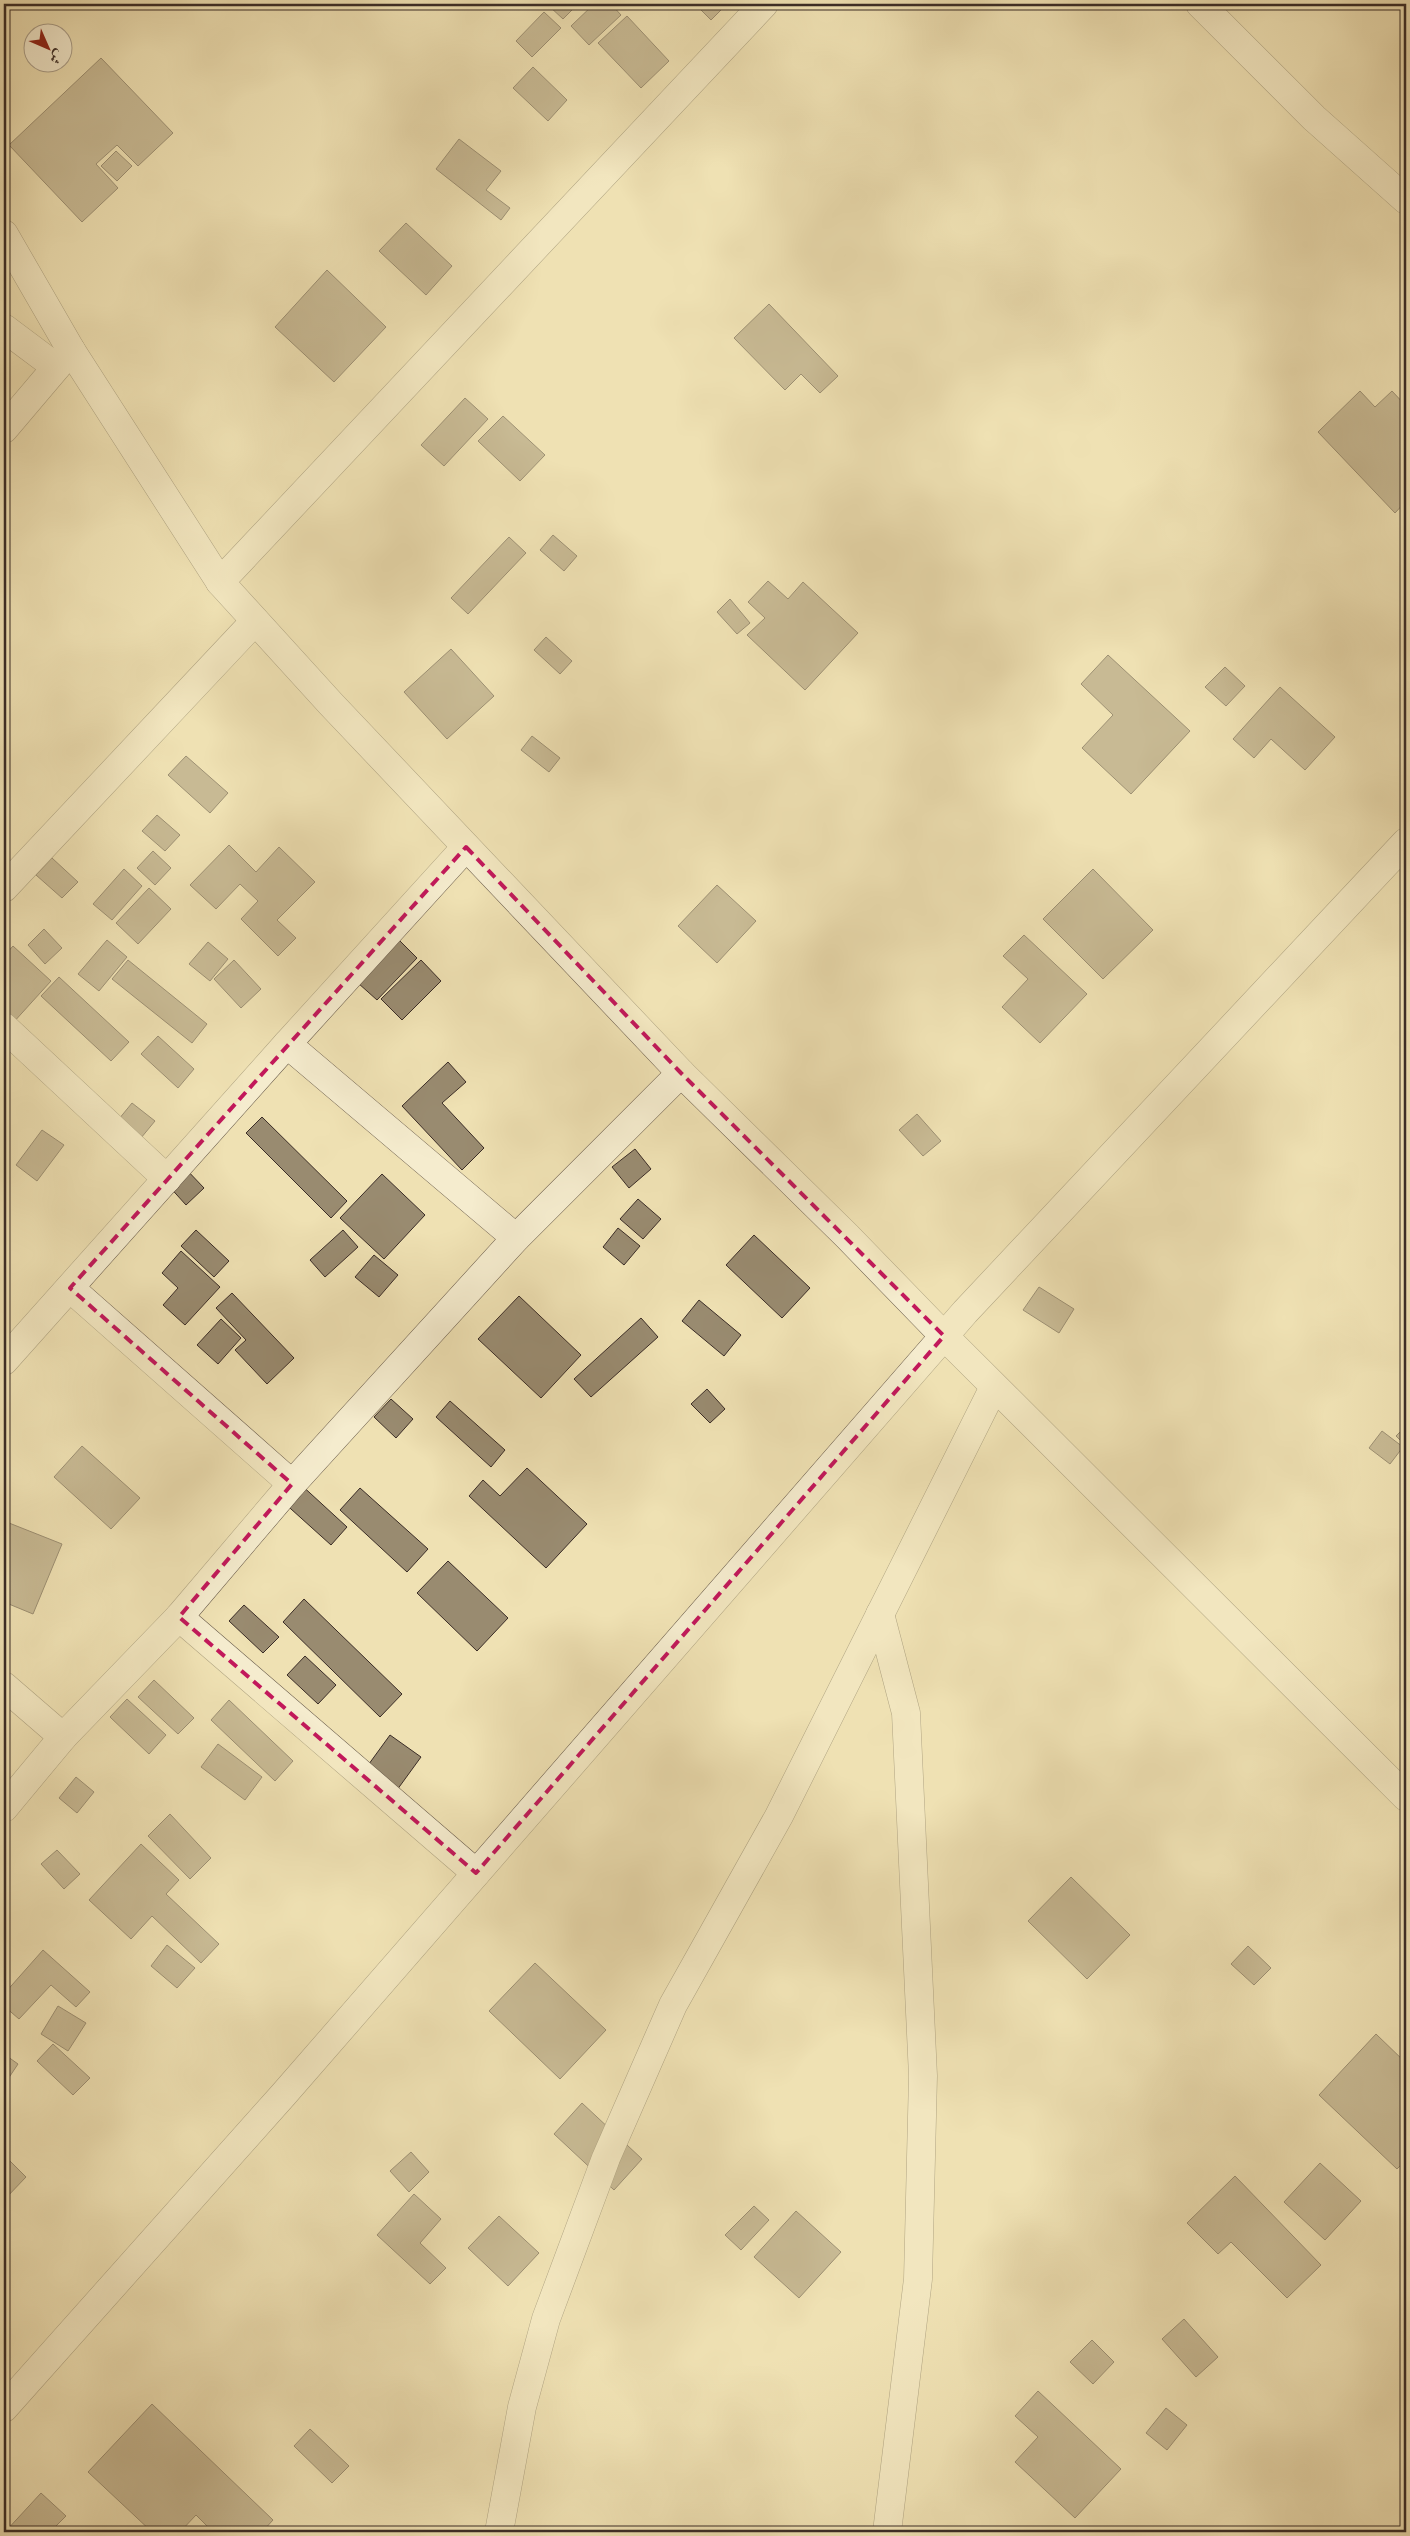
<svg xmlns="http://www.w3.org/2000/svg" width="1410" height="2536" font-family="'Libre Caslon Text',Amiri,serif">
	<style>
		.building { fill: #998b70; stroke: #3b2d27 }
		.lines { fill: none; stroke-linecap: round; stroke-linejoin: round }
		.minor-casing { stroke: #685a4a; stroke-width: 29 }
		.tertiary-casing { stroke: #685a4a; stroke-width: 29 }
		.minor { stroke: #f5ecce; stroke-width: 28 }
		.tertiary { stroke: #f5ecce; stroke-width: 28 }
		.marked { fill: none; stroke: #c2185b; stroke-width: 4; stroke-dasharray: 10 6; stroke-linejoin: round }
	</style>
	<rect width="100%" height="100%" fill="#efe1b3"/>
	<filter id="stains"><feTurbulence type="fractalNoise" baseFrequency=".004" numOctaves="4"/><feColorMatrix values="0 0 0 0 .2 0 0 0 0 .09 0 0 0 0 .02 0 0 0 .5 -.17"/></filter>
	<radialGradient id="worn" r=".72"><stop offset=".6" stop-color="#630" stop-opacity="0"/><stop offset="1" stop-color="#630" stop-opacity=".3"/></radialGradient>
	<g class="building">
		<polygon points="551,4 578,4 563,19 549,6"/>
		<polygon points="594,4 611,4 621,15 589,45 571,26"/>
		<polygon points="695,4 727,4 711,20"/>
		<polygon points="544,12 561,28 532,57 516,41"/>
		<polygon points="627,16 669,61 641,88 598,43"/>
		<polygon points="101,58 173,133 138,166 117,145 96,164 118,188 82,222 9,145"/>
		<polygon points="533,67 567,100 548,121 513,88"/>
		<polygon points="459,139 501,171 486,190 510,208 501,220 436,169"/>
		<polygon points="116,151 132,166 117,181 101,166"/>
		<polygon points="406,223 452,266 426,295 379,251"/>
		<polygon points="327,270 386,327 334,382 275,327"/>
		<polygon points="769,304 838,376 820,393 801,374 785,390 734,338"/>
		<polygon points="1360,391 1375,407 1392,391 1406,406 1406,501 1395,513 1318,432"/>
		<polygon points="465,398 488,419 444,466 421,445"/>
		<polygon points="503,416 545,455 520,481 478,441"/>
		<polygon points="553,535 577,556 564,571 540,550"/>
		<polygon points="509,537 526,553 468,614 451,598"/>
		<polygon points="768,581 788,599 803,582 858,633 805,690 747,635 765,618 748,602"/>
		<polygon points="730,599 750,623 737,634 717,612"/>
		<polygon points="546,637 572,661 560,674 534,650"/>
		<polygon points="451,649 494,696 447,739 404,692"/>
		<polygon points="1108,655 1190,731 1131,794 1082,748 1113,715 1081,684"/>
		<polygon points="1225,667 1245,686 1226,706 1205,687"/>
		<polygon points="1280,687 1335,737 1305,770 1271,739 1254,758 1233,739"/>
		<polygon points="532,736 560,758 549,772 521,750"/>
		<polygon points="186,756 228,793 210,813 168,775"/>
		<polygon points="157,815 180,835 165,851 142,831"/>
		<polygon points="229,845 256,872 279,847 315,882 277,920 296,938 278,956 241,919 258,901 240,884 216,909 190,885"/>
		<polygon points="153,851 171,868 155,885 137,868"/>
		<polygon points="52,858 78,882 62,898 36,875"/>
		<polygon points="124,869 142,886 112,920 93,904"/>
		<polygon points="1093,869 1153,930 1103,979 1043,919"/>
		<polygon points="717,885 756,921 717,963 678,926"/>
		<polygon points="149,888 171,909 138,944 116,923"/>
		<polygon points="44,929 62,948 45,964 28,945"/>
		<polygon points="1024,935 1087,994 1040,1043 1002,1007 1028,979 1003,956"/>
		<polygon points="107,940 127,957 99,991 78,974"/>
		<polygon points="399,940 417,958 377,1000 358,983"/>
		<polygon points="208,942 228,959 210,981 189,964"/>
		<polygon points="13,946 51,981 12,1024 4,1017 4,956"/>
		<polygon points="128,960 207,1024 192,1043 112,979"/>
		<polygon points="234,960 261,989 241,1008 214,979"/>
		<polygon points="421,960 441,981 402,1020 381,999"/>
		<polygon points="59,977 129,1042 111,1061 41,996"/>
		<polygon points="158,1036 194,1069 178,1088 141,1054"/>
		<polygon points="448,1062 466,1082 442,1103 484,1148 462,1170 402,1106"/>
		<polygon points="132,1103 155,1121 136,1144 114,1125"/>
		<polygon points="917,1114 941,1141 923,1156 899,1130"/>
		<polygon points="262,1117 347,1201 331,1218 246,1133"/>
		<polygon points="42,1130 64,1145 37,1181 16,1165"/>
		<polygon points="635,1149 651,1169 629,1188 612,1167"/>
		<polygon points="184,1167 204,1188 186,1205 167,1184"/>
		<polygon points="382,1174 425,1215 384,1259 340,1218"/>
		<polygon points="638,1199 661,1219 643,1239 620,1219"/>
		<polygon points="618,1228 640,1246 624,1265 603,1247"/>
		<polygon points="196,1230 229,1261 214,1277 181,1246"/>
		<polygon points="343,1230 358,1247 325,1277 310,1260"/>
		<polygon points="754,1235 810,1288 782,1318 726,1265"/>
		<polygon points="181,1251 220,1287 185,1325 163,1305 178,1288 162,1273"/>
		<polygon points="374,1255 398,1275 379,1297 355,1277"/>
		<polygon points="1039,1287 1074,1309 1059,1333 1023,1310"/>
		<polygon points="232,1293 294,1358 267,1384 235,1350 246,1340 216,1308"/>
		<polygon points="519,1296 581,1355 541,1398 478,1339"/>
		<polygon points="699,1300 741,1335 724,1356 682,1321"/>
		<polygon points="641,1318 658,1337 591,1397 574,1379"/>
		<polygon points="221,1319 241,1338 218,1364 197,1345"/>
		<polygon points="707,1389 725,1409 710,1423 691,1404"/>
		<polygon points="391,1399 413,1419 396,1438 374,1417"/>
		<polygon points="450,1401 505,1450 491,1467 436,1417"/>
		<polygon points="1406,1426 1406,1446 1396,1436"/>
		<polygon points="1382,1431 1403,1447 1390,1464 1369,1448"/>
		<polygon points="82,1446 140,1498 111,1529 54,1477"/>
		<polygon points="527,1468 587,1524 546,1568 469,1496 483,1480 500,1496"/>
		<polygon points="298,1482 347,1527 331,1545 281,1500"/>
		<polygon points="360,1488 428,1549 407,1572 340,1510"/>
		<polygon points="4,1521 62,1544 33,1614 4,1602"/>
		<polygon points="448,1561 508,1618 477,1651 417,1593"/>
		<polygon points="304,1599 402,1694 380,1717 283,1622"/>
		<polygon points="244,1605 279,1637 263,1653 229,1621"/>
		<polygon points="305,1656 336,1685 318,1704 287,1675"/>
		<polygon points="154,1680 194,1718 178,1734 138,1697"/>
		<polygon points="127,1699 166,1735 149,1754 110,1717"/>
		<polygon points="229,1700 293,1761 275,1781 211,1720"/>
		<polygon points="390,1735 421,1757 397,1790 366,1768"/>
		<polygon points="218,1744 262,1777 245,1800 201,1767"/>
		<polygon points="76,1777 94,1792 77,1813 59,1798"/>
		<polygon points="170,1814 211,1858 190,1879 148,1836"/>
		<polygon points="141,1844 179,1880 166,1894 219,1944 201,1963 152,1916 131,1939 89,1900"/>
		<polygon points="57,1850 80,1874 64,1889 41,1864"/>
		<polygon points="1071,1877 1130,1935 1087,1979 1028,1921"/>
		<polygon points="167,1945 195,1968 177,1988 151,1966"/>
		<polygon points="1248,1946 1271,1968 1254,1985 1231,1964"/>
		<polygon points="43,1950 90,1992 76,2007 51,1985 19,2019 4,2006 4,1994"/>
		<polygon points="535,1963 606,2030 560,2079 489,2011"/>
		<polygon points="58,2006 86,2023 68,2051 41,2034"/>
		<polygon points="1376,2034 1406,2063 1406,2160 1397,2169 1319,2095"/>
		<polygon points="53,2044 90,2078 73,2095 37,2061"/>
		<polygon points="4,2054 18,2064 4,2085"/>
		<polygon points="582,2103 642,2159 614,2190 554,2134"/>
		<polygon points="411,2152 429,2172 409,2192 390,2171"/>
		<polygon points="4,2155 26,2177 5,2199 4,2198"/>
		<polygon points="1320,2163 1361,2201 1325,2240 1284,2202"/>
		<polygon points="1235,2176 1321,2265 1287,2298 1231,2242 1218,2254 1187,2223"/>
		<polygon points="414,2194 441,2219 420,2243 446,2268 430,2284 377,2235"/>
		<polygon points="754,2206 769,2220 741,2250 725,2235"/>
		<polygon points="796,2211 841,2252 799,2298 754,2257"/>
		<polygon points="499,2216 539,2253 508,2286 468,2248"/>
		<polygon points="1184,2319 1218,2357 1196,2377 1162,2339"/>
		<polygon points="1092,2340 1114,2362 1093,2384 1070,2362"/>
		<polygon points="1038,2391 1121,2469 1075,2518 1015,2462 1038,2437 1015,2416"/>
		<polygon points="152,2404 273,2520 262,2532 213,2532 196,2515 180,2532 152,2532 88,2472"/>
		<polygon points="1166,2408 1187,2425 1167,2450 1146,2433"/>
		<polygon points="310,2429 349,2466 332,2483 294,2446"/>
		<polygon points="41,2493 66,2516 50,2532 5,2532"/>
	</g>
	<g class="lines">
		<defs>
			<g id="minor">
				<polyline points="1200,4 1314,118 1406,200"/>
				<polyline points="4,328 56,367"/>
				<polyline points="4,429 71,350"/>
				<polyline points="220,582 764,4"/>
				<polyline points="4,888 255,621"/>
				<polyline points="4,1027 167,1179"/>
				<polyline points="287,1044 516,1238"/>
				<polyline points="70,1288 292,1484"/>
				<polyline points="4,1361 287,1044 466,847"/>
				<polyline points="880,1614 906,1713 923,2076 918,2279 887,2532"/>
				<polyline points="179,1617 476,1873"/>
				<polyline points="4,1686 63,1737"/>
				<polyline points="4,1808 63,1737 179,1617 292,1484 516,1238 681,1073"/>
				<polyline points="4,2408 284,2094 965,1312 1406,842"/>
				<polyline points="499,2532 522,2407 546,2319 606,2158 673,2005 779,1816 994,1387"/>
			</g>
			<polyline id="tertiary" points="4,234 71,350 220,582 331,704 681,1073 847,1236 944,1336 1406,1797"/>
		</defs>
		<use href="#minor" class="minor-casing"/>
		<use href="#tertiary" class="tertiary-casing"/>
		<use href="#minor" class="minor"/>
		<use href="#tertiary" class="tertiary"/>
	</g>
	<path d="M0 0H1410V2536H0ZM466,847L681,1073L944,1336L476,1873L179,1617L292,1484L70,1288Z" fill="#efe1b3" fill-opacity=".55" fill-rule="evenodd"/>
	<path class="marked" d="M466,847L681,1073L944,1336L476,1873L179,1617L292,1484L70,1288Z"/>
	<rect width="1410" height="2536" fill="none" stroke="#efe1b3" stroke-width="20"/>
	<rect x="5" y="5" width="1400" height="2526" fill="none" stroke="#3b2d27" stroke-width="2.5"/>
	<rect x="10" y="10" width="1390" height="2516" fill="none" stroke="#3b2d27"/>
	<g transform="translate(48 48) rotate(135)"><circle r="24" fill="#f5ecce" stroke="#aba08b"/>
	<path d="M0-4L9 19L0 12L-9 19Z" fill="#8f2418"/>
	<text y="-8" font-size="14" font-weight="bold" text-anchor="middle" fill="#3b2d27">ش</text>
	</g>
	<rect width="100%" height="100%" filter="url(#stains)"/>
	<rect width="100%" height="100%" fill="url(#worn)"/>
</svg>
